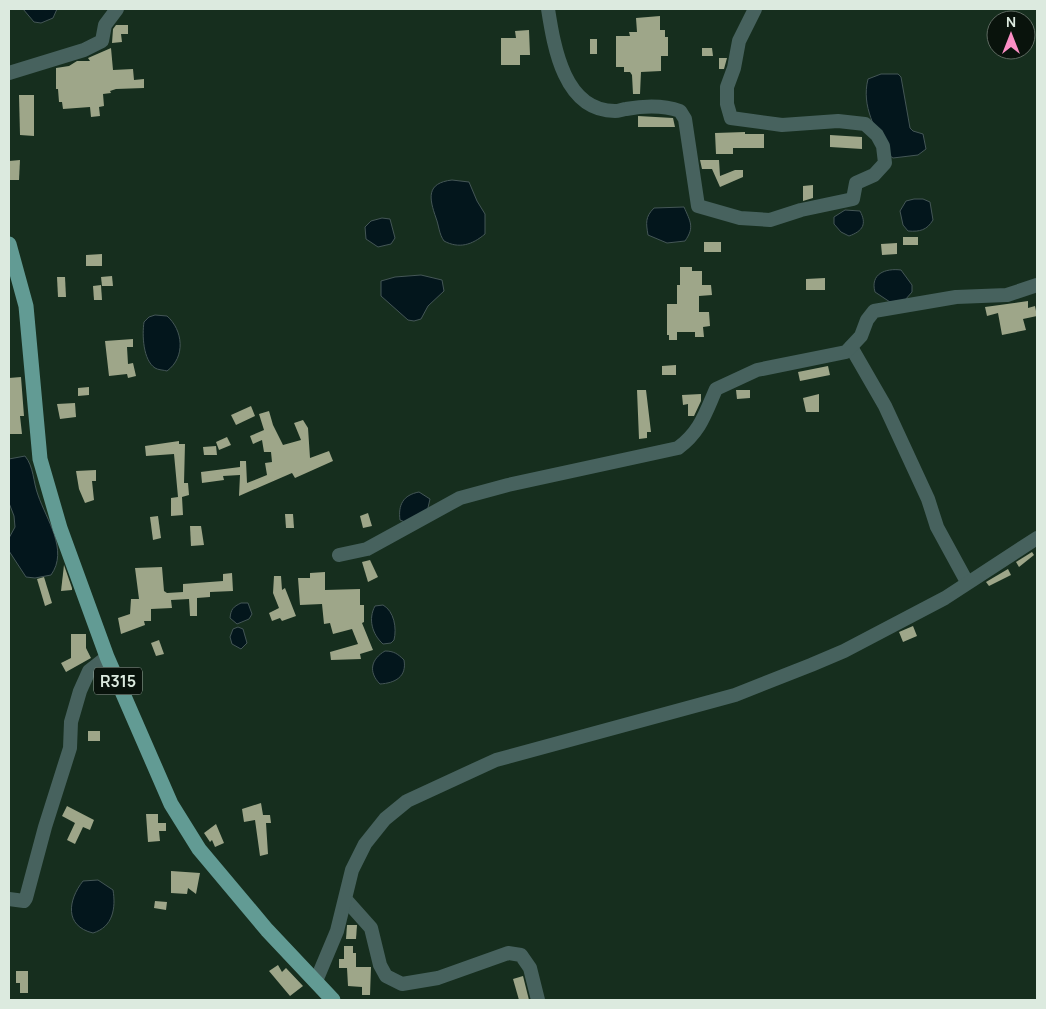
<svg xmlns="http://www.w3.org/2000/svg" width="1046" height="1009" font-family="Manrope,sans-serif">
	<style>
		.water { fill: #03161c; stroke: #445656 }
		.building { fill: #9ea689 }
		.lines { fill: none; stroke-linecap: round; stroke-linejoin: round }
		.minor { stroke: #47625e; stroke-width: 14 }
		.major { stroke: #629b94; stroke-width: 15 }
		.labels { text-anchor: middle; stroke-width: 5; stroke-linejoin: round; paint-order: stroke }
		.shield { fill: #09130c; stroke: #9daaa0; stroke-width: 1 }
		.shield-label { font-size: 16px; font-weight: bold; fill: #dceadf }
	</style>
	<rect width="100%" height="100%" fill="#162e1e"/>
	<g class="water">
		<polygon points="23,9 57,9 53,18 41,23 34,22"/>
		<path d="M881,74H898L901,77L910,128L913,131L923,134L926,149L918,155L893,158L887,154C876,129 861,107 868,79Z"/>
		<path d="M452,180L469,182L477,201L485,214V234C472,245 459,249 444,241C439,234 439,226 436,218C429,198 426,183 452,180Z"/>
		<path d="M914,199H923L930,202L933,220C927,230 920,232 908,231L903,225L900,211L906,201Z"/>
		<path d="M684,207C690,221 695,227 685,241L667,243L648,235C646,223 645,217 654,208Z"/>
		<path d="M845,210L860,211C867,224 863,231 849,236L841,232L834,224V217Z"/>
		<polygon points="382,218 390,219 395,238 391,244 378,247 366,239 365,227 371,221"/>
		<path d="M901,270L912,285V292L905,300L890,302L875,292C870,274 885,268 901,270Z"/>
		<polygon points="421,275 442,280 444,291 428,306 421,319 414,321 408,320 381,296 381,281 395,277"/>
		<path d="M155,315L167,316C183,330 186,357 167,371C164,370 158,370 155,368C143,360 142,335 144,322L149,317Z"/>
		<path d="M25,456C34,467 33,482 38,495C46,519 69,550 51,575L35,578L26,577L9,551V538L15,527L14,516L9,503V459Z"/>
		<path d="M419,492L430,499L427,512L405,522L400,520C398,505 403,495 419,492Z"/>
		<path d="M241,603H248L252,614L249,619L237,624L230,618C231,609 233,607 241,603Z"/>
		<path d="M383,605C394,611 397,628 394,640L391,643L383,644C372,634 368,619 375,606Z"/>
		<polygon points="238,627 243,629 247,643 241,649 232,644 230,637 233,629"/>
		<path d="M385,651C394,651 398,654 404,660C407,677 395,683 380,684C368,672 371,659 385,651Z"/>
		<path d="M98,880L113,890C116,908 113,927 93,933C64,926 68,900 83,881Z"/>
	</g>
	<g class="building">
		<polygon points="660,16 660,30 665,30 665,37 668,37 668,56 661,56 661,71 641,72 640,94 633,94 632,75 630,72 624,72 624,67 616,67 616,36 630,36 629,32 637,32 636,18"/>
		<polygon points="116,25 128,25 128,34 121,34 122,42 112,43 113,29"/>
		<polygon points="529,30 530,55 520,55 520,65 501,65 501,38 516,38 515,31"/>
		<rect x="590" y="39" width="7" height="15"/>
		<polygon points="111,48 113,70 133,69 134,80 144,79 144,88 116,89 110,91 111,93 103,94 104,106 99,107 100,116 91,117 90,107 63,109 62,102 59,102 58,89 56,89 56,68 69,66 77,61 90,61 88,58"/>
		<polygon points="702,48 712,48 713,56 702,56"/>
		<polygon points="719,58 727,58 724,69 719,69"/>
		<polygon points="19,95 34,95 34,136 20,135"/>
		<polygon points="638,116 673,118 675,127 638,127"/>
		<polygon points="745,132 745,134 764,134 764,148 733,148 733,154 716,154 715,133"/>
		<polygon points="830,135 862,137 862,149 830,147"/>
		<polygon points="20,160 19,180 9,180 9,161"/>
		<polygon points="700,160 719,160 720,176 735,170 743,170 743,177 720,187 712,169 702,169"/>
		<polygon points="813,185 813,198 803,201 803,186"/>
		<rect x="903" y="237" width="15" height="8"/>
		<rect x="704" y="242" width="17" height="10"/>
		<polygon points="897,243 897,254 882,255 881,244"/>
		<polygon points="102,254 102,266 86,266 86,255"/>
		<polygon points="680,267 692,267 692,271 702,271 702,285 711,285 712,295 699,296 699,312 709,312 710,326 703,327 704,337 695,337 695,332 677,332 677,340 669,340 669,335 667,335 667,304 677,304 677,285 680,285"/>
		<polygon points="112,276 113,286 102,286 101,277"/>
		<polygon points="57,277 65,277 66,297 58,297"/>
		<polygon points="825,278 825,290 806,290 806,279"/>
		<polygon points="101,285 102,300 94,300 93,286"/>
		<polygon points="1028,301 1028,308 1035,306 1037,316 1023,319 1026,330 1002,335 998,313 987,316 985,307"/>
		<polygon points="133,339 133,347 127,347 128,364 133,363 136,376 128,378 127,374 109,376 105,341"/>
		<polygon points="676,365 676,375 662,375 662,366"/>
		<polygon points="828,366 830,375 800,381 798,372"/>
		<polygon points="21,377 24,416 20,416 22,434 9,434 9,378"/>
		<polygon points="89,387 89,395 78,396 78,388"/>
		<polygon points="637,390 646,390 651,432 647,432 647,438 639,439"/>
		<polygon points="736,390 750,390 750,398 737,399"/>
		<polygon points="701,394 701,401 694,416 688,416 688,404 683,405 682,395"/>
		<polygon points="819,394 819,412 806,412 803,398"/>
		<polygon points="75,403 76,417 60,419 57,404"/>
		<polygon points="251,406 255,416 236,425 231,415"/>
		<polygon points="269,411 273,425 283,445 301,440 294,423 303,420 308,428 310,458 329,451 333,461 295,478 292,473 239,496 240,475 223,476 224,480 202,483 201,472 240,467 240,461 246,461 247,483 267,475 265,463 272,462 271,452 264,452 262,440 253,444 250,436 264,430 259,414"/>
		<polygon points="227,437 231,445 219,450 216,442"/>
		<polygon points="179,441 179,444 185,444 184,483 188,483 189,495 182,497 183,515 171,516 171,498 178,497 174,454 146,456 145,446"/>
		<polygon points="216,446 217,455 204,455 203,447"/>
		<polygon points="96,470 96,481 92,481 94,500 85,503 79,489 76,471"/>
		<polygon points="368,513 372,526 363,528 360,516"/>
		<polygon points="285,514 293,514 294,528 286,528"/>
		<polygon points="158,516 161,538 153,540 150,517"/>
		<polygon points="190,526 201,526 204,545 191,546"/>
		<polygon points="1032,552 1034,555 1019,567 1016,562"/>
		<polygon points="370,560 378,577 368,582 362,562"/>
		<polygon points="64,565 72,588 72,590 61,591"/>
		<polygon points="162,567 164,591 167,593 183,592 183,584 223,581 223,574 232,573 233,591 210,592 210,597 197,598 197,616 190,616 189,599 171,600 172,608 151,609 151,621 144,621 145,625 121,634 118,618 130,614 131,599 139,599 135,568"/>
		<polygon points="1008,569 1011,575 989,586 986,582"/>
		<polygon points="325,572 325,590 360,589 360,605 364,605 364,622 362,623 373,650 360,654 361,659 331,660 330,652 358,644 352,629 333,634 330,623 324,624 322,604 300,605 298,578 310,578 310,573"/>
		<polygon points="274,576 281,576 282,590 285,588 296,616 282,621 280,618 272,621 269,613 279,608 273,593"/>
		<polygon points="44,577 52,603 45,606 37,579"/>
		<polygon points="913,626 917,636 903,642 899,632"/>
		<polygon points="71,634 86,634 86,648 91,658 66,672 61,663 71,658"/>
		<polygon points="159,640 164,654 156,656 151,643"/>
		<rect x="88" y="731" width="12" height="10"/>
		<polygon points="261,803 263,815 270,815 271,823 266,823 268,854 260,856 255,820 244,822 242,809"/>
		<polygon points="67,806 94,820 90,830 83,827 75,844 67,840 75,823 62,816"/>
		<polygon points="146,814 158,814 158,823 166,823 166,831 159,831 160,841 148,842"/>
		<polygon points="216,824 224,843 215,847 212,840 210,842 204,833"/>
		<polygon points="171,871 200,873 196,894 188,888 187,894 171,893"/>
		<polygon points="155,901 167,902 166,910 154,908"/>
		<polygon points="347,925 357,925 356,939 346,939"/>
		<polygon points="344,946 353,946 353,953 356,953 356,967 371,967 370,995 362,995 362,987 348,986 347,968 339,968 339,959 344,959"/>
		<polygon points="278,965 282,972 286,968 303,986 290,996 269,971"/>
		<polygon points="16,971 28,971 28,993 20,993 20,983 16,983"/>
		<polygon points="523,976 529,1000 519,1000 513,979"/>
	</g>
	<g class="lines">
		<g class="minor">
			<path d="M548,9C554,47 564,111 615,111C619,111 623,109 626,109C643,106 663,105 680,111L685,119L698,206L740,218L770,220L801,210L853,199L856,183L874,175L885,163L883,146L877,135L865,124L838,121L782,125L731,118L727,104V87L734,68L739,41L755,9"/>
			<polyline points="9,73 84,50 102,41 105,25 117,9"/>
			<polyline points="851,347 885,406 928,499 937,527 967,582"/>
			<path d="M339,555L367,549L460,498L508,485L678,448C700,432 705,414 716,389L757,370L846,352L861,336L867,320L874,311L956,297L1007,295L1037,285"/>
			<polyline points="9,899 24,901 26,898 45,827 70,748 71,722 80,691 89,671 107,657"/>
			<polyline points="346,900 371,928 380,965 386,976 402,984 438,978 508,953 521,955 530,968 538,1000"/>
			<polyline points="316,981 337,931 352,870 365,844 385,819 407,801 496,760 735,695 811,665 844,651 945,598 1037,538"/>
		</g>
		<polyline class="major" points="9,244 26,306 40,459 60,528 107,657 171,804 199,849 267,930 333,1000"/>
	</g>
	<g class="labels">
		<rect class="shield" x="94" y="667.5" width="48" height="27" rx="4"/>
		<g class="shield-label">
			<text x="118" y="687">R315</text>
		</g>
	</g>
	<rect width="1046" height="1009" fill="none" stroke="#dceadf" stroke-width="20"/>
	<g transform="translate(1011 35)"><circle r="24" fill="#09130c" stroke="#5d6960"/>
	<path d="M0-4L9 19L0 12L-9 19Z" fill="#fb8fc5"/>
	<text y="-8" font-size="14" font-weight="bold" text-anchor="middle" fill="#dceadf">N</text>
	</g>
</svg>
